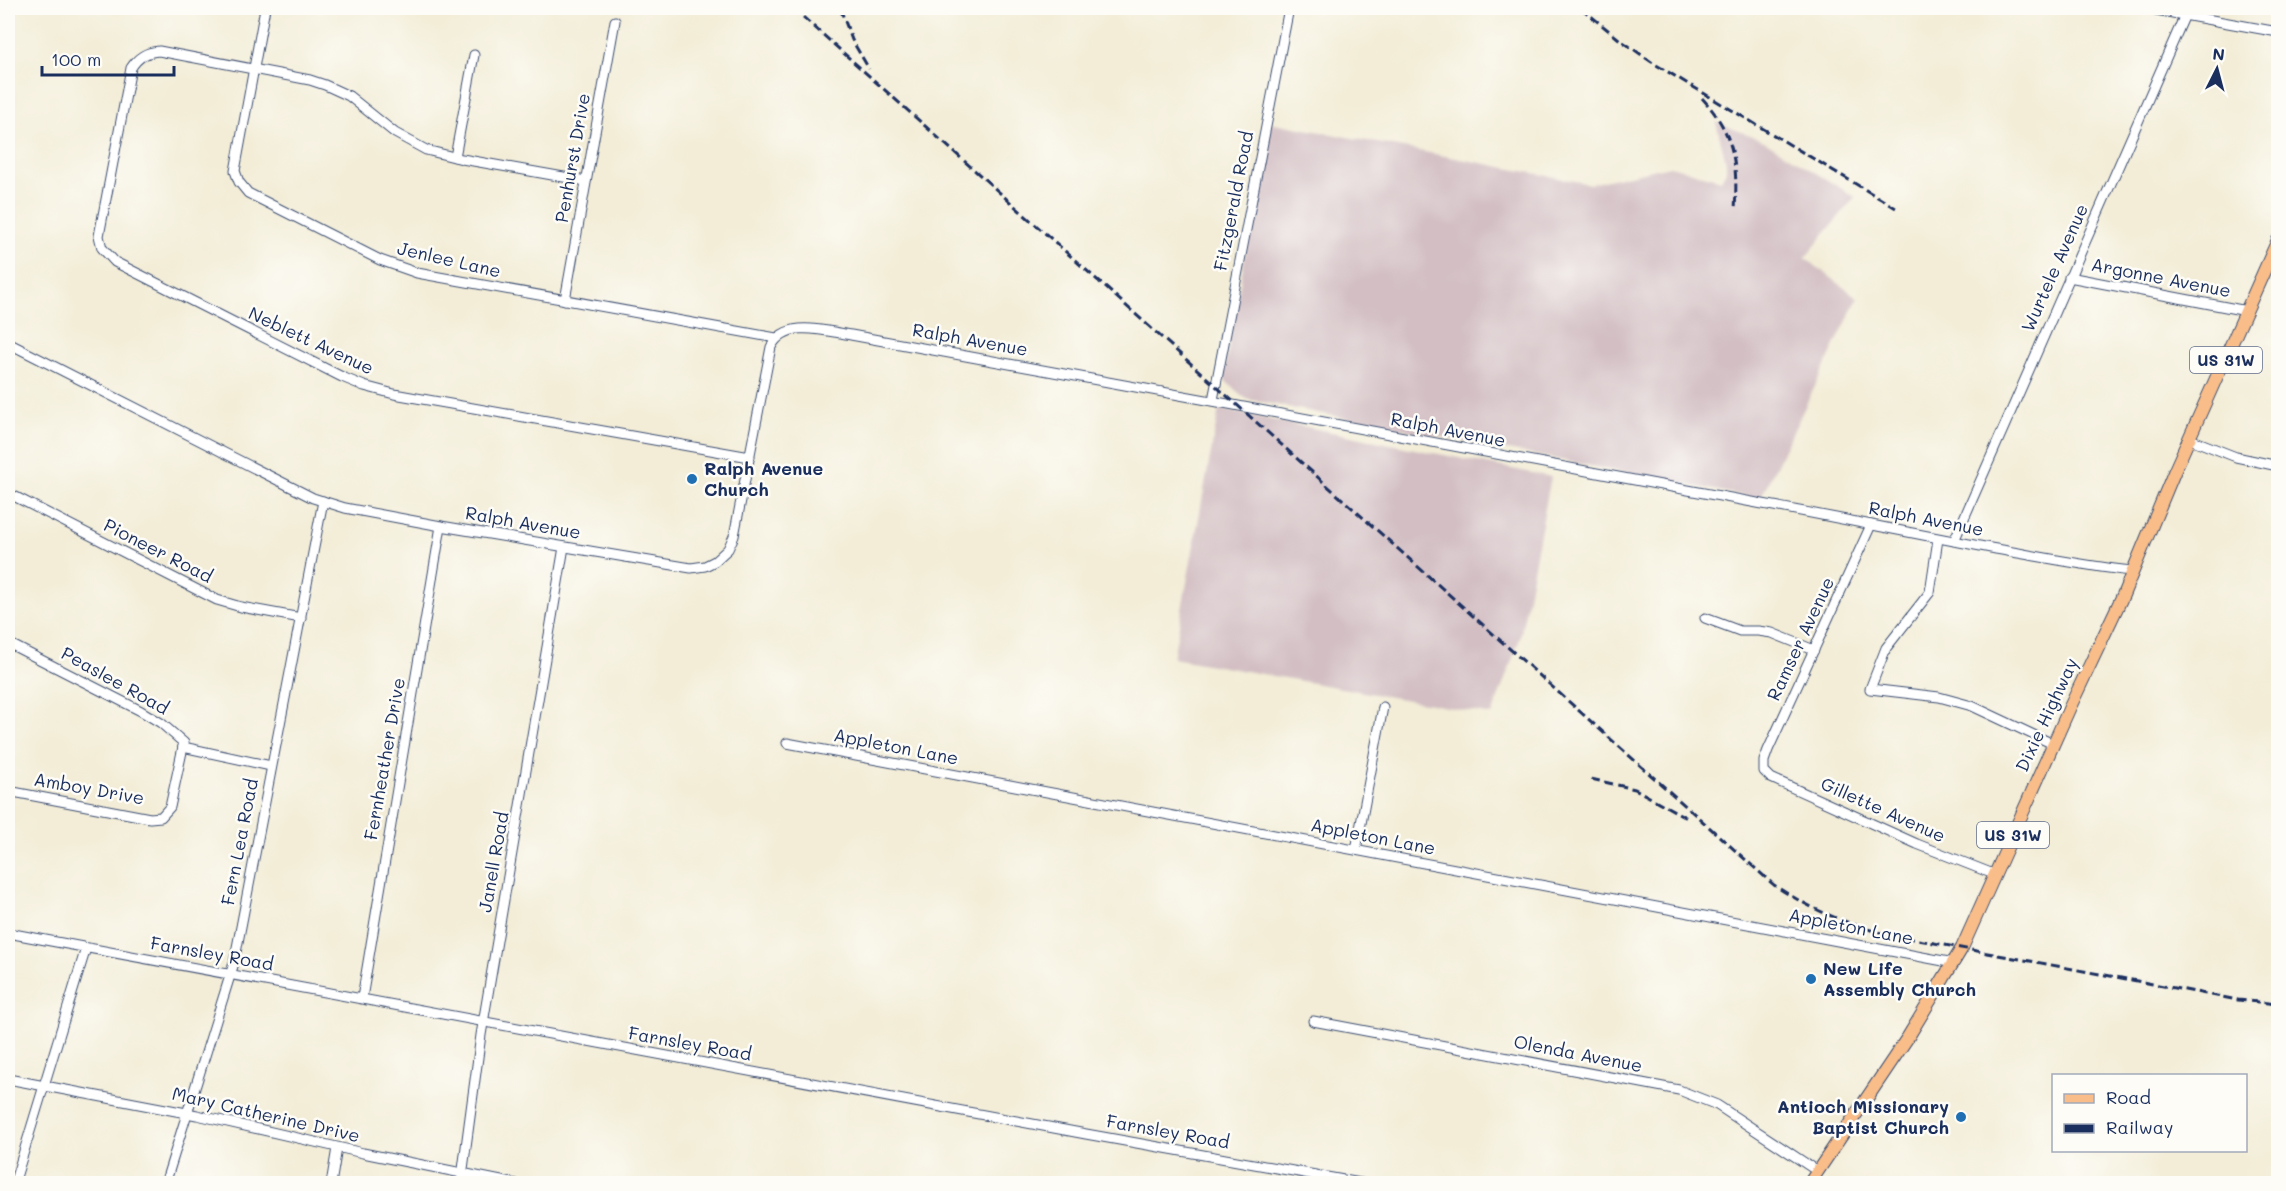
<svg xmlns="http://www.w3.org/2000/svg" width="2286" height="1191" font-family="Mali,sans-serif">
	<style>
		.industrial { fill: #d2bec3 }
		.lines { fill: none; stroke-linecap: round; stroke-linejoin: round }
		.minor-casing { stroke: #3b4c70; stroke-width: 11 }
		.major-casing { stroke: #3b4c70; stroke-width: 14 }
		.minor { stroke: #fff; stroke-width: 9 }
		.major { stroke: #f8bd89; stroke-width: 12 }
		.rail { stroke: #1b2f5e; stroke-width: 3; stroke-dasharray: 9 4.5; stroke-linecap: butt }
		.poi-dot { fill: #1f6fb2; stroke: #fdfcf7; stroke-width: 2 }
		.labels { text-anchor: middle; stroke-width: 5; stroke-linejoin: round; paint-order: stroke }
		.shield { fill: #fdfcf7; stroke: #5f6c8c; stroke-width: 1.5 }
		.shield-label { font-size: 16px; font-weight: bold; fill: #1b2f5e }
		.street-label { font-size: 18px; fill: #1b2f5e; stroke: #fdfcf7 }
		.poi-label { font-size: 18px; font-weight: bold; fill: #1b2f5e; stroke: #fdfcf7; text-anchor: start }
	</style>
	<rect width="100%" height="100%" fill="#fdfcf7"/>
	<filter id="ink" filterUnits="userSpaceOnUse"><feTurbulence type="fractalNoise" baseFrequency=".0167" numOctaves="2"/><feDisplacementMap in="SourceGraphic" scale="12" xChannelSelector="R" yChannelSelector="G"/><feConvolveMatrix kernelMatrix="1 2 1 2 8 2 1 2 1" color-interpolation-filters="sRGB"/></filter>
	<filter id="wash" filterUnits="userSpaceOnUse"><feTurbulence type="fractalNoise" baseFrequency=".008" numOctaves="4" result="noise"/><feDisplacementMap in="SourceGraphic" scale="24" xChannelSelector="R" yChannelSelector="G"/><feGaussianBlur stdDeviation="1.35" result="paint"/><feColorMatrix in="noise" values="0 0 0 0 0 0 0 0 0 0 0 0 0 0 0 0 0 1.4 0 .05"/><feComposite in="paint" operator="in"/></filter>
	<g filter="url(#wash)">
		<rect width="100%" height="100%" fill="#f3edd7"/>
		<g class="industrial">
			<polygon points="1269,122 1590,184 1670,166 1721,180 1726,171 1726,162 1716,122 1764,141 1855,197 1805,258 1858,298 1760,499 1246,399 1223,379"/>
			<polygon points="1219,409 1551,477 1520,638 1492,715 1173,658"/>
		</g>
	</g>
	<g filter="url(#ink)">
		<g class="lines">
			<defs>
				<g id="minor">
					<polyline points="265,8 235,171 239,182 248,193 380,260 417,273 776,338"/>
					<polyline points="2145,8 2278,32"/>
					<polyline points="455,157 474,55"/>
					<path d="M586,181L462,159L426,150L395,133L349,96L325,85L310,80L159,51C146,52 138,57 131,68L99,236L102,248L115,262L342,377L364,386L394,394L750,457"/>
					<polyline points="2069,277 2247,311"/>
					<polyline points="565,300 615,21"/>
					<path d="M8,343L313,498L345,508L441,526L691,568L705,566L715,561L728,549L734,536L771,347C786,318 824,331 851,335C1152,388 1451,447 1752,502C1834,517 1915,534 1996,549C2042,557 2086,566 2132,571"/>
					<polyline points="1213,400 1289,8"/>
					<polyline points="2190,439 2236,457 2278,466"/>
					<polyline points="8,493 217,600 241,607 301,618"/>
					<polyline points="1871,525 1768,750 1764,761 1764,771 1771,778 1917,844 1996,875"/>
					<polyline points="1938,539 1930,592 1886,648 1870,689 1939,697 1972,706 2053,744"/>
					<polyline points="1954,541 2188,8"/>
					<polyline points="1705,618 1740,631 1758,631 1772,633 1814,650"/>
					<polyline points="8,643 141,711 161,723 184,743 183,747"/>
					<polyline points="787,743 1954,963"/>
					<polyline points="183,747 271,766"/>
					<polyline points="8,791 150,818 161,817 170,807 183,747"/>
					<polyline points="1356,850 1383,707"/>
					<polyline points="8,933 1086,1134 1366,1184"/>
					<polyline points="362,998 441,526"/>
					<polyline points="1313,1021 1679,1090 1717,1105 1817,1171"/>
					<polyline points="8,1079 197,1115 363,1153 516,1184"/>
					<polyline points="14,1184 86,948"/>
					<polyline points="165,1184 234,963 323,501"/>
					<polyline points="331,1184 337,1148"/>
					<polyline points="461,1184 481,1035 564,547"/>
				</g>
				<polyline id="major" points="1809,1184 1908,1037 1962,948 2070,707 2123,595 2175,470 2278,240"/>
			</defs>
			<use href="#minor" class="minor-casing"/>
			<use href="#major" class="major-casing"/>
			<use href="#minor" class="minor"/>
			<use href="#major" class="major"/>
			<g class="rail">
				<path d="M793,8L1774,885C1808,908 1842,922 1881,933L2238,1000L2278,1004"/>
				<polyline points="840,8 852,40 869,69"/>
				<polyline points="1581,8 1619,39 1653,63 1896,208"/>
				<path d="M1702,98C1734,133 1738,163 1735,209"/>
				<polyline points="1591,779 1635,789 1687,818"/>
			</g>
		</g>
	</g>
	<g class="poi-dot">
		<circle cx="692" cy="479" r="6"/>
		<circle cx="1811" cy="979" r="6"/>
		<circle cx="1961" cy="1117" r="6"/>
	</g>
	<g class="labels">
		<g class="shield">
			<rect x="2190" y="347" width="72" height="26" rx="4.5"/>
			<rect x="1977" y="822" width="72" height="26" rx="4.5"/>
		</g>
		<g class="shield-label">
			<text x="2226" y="366">US 31W</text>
			<text x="2013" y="841">US 31W</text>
		</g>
		<g class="street-label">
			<text transform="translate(573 158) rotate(-80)" y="6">Penhurst Drive</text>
			<text transform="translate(1234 201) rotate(-79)" y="6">Fitzgerald Road</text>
			<text transform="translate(449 260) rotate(13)" y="6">Jenlee Lane</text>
			<text transform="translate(2055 268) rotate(-66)" y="6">Wurtele Avenue</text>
			<text transform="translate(2161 278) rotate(11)" y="6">Argonne Avenue</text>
			<text transform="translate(970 340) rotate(10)" y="6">Ralph Avenue</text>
			<text transform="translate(311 341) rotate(25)" y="6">Neblett Avenue</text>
			<text transform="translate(1448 430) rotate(11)" y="6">Ralph Avenue</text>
			<text transform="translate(1926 519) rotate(11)" y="6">Ralph Avenue</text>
			<text transform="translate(523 523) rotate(10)" y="6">Ralph Avenue</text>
			<text transform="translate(158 551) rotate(27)" y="6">Pioneer Road</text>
			<text transform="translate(1801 639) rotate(-65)" y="6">Ramser Avenue</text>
			<text transform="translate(115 681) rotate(29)" y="6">Peaslee Road</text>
			<text transform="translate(2047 715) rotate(-65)" y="6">Dixie Highway</text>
			<text transform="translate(896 747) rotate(11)" y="6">Appleton Lane</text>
			<text transform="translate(385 759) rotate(-80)" y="6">Fernheather Drive</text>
			<text transform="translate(89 789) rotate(10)" y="6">Amboy Drive</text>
			<text transform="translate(1883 810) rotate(24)" y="6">Gillette Avenue</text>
			<text transform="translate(1373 837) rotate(11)" y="6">Appleton Lane</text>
			<text transform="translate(240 842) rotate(-79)" y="6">Fern Lea Road</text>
			<text transform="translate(494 862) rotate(-80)" y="6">Janell Road</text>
			<text transform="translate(1851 927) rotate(11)" y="6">Appleton Lane</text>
			<text transform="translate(212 954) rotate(10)" y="6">Farnsley Road</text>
			<text transform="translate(690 1044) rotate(10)" y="6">Farnsley Road</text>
			<text transform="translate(1578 1054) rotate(11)" y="6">Olenda Avenue</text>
			<text transform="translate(266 1115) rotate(13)" y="6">Mary Catherine Drive</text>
			<text transform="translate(1168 1132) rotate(10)" y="6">Farnsley Road</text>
		</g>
		<g class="poi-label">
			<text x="704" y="475">Ralph Avenue<tspan x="704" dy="21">Church</tspan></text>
			<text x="1823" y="975">New Life<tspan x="1823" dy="21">Assembly Church</tspan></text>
			<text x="1949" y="1113" text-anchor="end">Antioch Missionary<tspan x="1949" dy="21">Baptist Church</tspan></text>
		</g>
	</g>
	<rect width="2286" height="1191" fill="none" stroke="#fdfcf7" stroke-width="30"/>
	<rect x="2052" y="1074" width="195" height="78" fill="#fdfcf7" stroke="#a3aaba" stroke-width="1.5"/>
	<rect x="2064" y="1094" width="30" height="9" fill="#f8bd89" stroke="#a3aaba" stroke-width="1.5"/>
	<text x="2106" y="1104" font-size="18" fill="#1b2f5e">Road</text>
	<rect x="2064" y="1124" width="30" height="9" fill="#1b2f5e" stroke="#a3aaba" stroke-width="1.5"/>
	<text x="2106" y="1134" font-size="18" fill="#1b2f5e">Railway</text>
	<g transform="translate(2217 69) rotate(6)" stroke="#fdfcf7" stroke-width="4.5" paint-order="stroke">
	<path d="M0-4.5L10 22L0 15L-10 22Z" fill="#1b2f5e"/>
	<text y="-9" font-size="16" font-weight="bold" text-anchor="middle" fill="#1b2f5e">N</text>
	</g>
	<path d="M42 66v9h132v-9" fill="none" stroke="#1b2f5e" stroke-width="3"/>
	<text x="51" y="66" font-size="18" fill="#1b2f5e" stroke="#fdfcf7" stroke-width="4.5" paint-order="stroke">100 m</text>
</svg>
